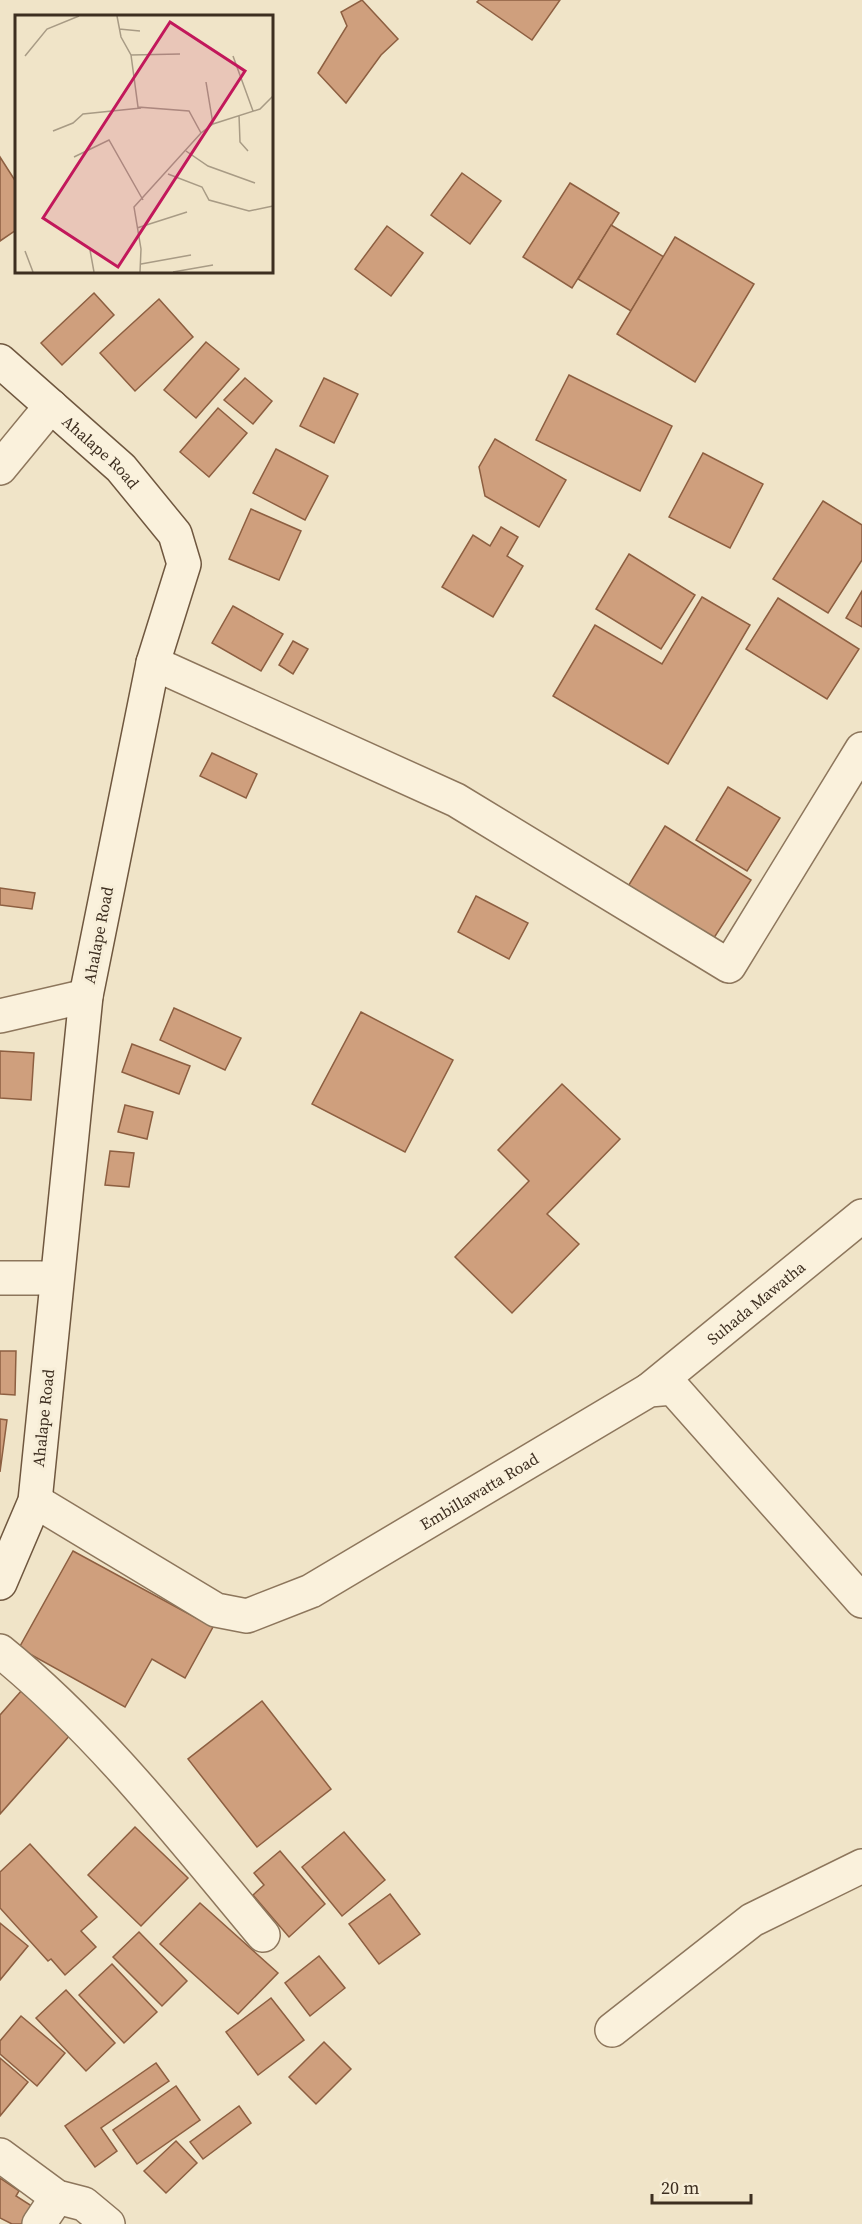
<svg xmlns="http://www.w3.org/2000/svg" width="862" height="2224" font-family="'Source Serif 4',serif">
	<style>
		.building { fill: #cf9f7d; stroke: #8d5f41; stroke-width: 1.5 }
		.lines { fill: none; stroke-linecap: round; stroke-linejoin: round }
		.street-casing { stroke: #8d765c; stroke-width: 36 }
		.secondary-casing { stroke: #6f573f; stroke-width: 36 }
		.street { stroke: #faf1dc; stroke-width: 33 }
		.secondary { stroke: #faf1dc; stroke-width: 33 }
		.labels { text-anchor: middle; stroke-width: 6; stroke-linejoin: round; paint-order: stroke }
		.street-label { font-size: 16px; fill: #3d2e20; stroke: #f7eed8 }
		.inset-road { fill: none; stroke: #a89b85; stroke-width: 1.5 }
		.view { fill: #c2185b; fill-opacity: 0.15; stroke: #c2185b; stroke-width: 3 }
		.inset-edge { fill: none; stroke: #3d2e20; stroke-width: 3 }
	</style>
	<rect width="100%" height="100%" fill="#f0e4c8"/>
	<g class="building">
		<polygon points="362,0 398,39 381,55 346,103 318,73 347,26 341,12"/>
		<polygon points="479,0 560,0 532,40 477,2"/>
		<polygon points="0,157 16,182 16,230 0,241"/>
		<polygon points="462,173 501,201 470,244 431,215"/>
		<polygon points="570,183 619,213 572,288 523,257"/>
		<polygon points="611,225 664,257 631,311 578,279"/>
		<polygon points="387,226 423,253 391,296 355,269"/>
		<polygon points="675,237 754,284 695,382 617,334"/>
		<polygon points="94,293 114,315 62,365 41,343"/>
		<polygon points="159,299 193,337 135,391 100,353"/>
		<polygon points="206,342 239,369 196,418 164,390"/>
		<polygon points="569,375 672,426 640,491 536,440"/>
		<polygon points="245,378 272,401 253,424 224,400"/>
		<polygon points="324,378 358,394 334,443 300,426"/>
		<polygon points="218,408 247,433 209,477 180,452"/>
		<polygon points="495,439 566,480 539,527 485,496 479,467"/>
		<polygon points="276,449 328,476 305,520 253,493"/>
		<polygon points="703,453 763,484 730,548 669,517"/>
		<polygon points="823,501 862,525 862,560 828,613 773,579"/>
		<polygon points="251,509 301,531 279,580 229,559"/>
		<polygon points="501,527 518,537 507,556 523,566 493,617 442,587 473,535 490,546"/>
		<polygon points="629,554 695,595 661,649 596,609"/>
		<polygon points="862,591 862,627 846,618"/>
		<polygon points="702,597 750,625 668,764 553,696 595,625 662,664"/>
		<polygon points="778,598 859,649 827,699 746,649"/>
		<polygon points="233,606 283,634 261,671 212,643"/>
		<polygon points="293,641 308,649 293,674 279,665"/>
		<polygon points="212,753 257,774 246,798 200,776"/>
		<polygon points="728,787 780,818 747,871 696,840"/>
		<polygon points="665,826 751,880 712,941 627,888"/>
		<polygon points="0,888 35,893 32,909 0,905"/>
		<polygon points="476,896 528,923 509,959 458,932"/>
		<polygon points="174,1008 241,1038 225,1070 160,1040"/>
		<polygon points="361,1012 453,1060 405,1152 312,1104"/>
		<polygon points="132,1044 190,1066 179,1094 122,1072"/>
		<polygon points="0,1051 34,1053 31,1100 0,1098"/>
		<polygon points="562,1084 620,1139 547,1214 579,1244 512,1313 455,1257 529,1181 498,1150"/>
		<polygon points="125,1105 153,1112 147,1139 118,1132"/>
		<polygon points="110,1151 134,1153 129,1187 105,1185"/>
		<polygon points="0,1351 16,1351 15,1395 0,1394"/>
		<polygon points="0,1419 7,1420 0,1472"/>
		<polygon points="73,1551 213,1627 185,1678 152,1659 125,1707 19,1648"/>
		<polygon points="22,1690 71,1734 0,1814 0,1715"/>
		<polygon points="262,1701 331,1789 257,1847 188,1759"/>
		<polygon points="135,1827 188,1878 141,1926 88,1875"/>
		<polygon points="344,1832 385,1880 342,1916 302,1867"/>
		<polygon points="30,1844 97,1917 81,1931 96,1947 65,1975 51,1959 48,1961 0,1908 0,1872"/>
		<polygon points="280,1851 325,1904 289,1937 253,1895 264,1885 254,1873"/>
		<polygon points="390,1894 420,1934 379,1964 349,1924"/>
		<polygon points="200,1903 278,1973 238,2014 160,1944"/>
		<polygon points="0,1923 28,1946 0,1980"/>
		<polygon points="139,1932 187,1981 162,2006 113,1957"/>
		<polygon points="319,1956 345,1988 310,2016 285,1983"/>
		<polygon points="112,1964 157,2012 124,2043 79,1995"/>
		<polygon points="66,1990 115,2043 86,2071 36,2018"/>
		<polygon points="271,1998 304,2040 258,2075 226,2032"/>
		<polygon points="21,2016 65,2053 37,2086 0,2054 0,2041"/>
		<polygon points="324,2042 351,2069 316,2104 289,2077"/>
		<polygon points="0,2058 28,2082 0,2116"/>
		<polygon points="156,2063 169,2081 101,2128 117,2151 95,2167 65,2126"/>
		<polygon points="176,2086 200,2120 137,2164 113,2130"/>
		<polygon points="239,2106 251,2123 203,2159 190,2142"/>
		<polygon points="176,2141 197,2163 166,2193 144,2171"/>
		<polygon points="0,2178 19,2191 16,2196 38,2210 29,2224 12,2224 0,2218"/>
	</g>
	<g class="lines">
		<defs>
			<g id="street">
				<polyline points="0,468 51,406"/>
				<polyline points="153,663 456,800 729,966 862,749"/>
				<polyline points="0,1016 86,996"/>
				<polyline points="0,1278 56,1278"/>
				<path id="s1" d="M649,1390L862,1216"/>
				<path id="s2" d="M35,1501L216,1610L247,1616L311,1591L649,1390L673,1388L862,1601"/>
				<path d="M0,1651C101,1733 180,1836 263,1935"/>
				<polyline points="612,2030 752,1920 862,1866"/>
				<polyline points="0,2155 57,2197 84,2204 108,2224"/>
				<polyline points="39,2224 57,2197"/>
			</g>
			<g id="secondary">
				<path id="s3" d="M0,361L121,468L175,534L184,564L153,663L86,996L35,1501L0,1583"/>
			</g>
		</defs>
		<use href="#street" class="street-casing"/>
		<use href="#secondary" class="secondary-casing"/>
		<use href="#street" class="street"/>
		<use href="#secondary" class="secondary"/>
	</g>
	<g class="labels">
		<g class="street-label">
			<text dy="6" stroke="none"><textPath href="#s3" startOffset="136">Ahalape Road</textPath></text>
			<text transform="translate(98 935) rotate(-79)" y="6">Ahalape Road</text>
			<text dy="6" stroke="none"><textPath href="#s1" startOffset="138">Suhada Mawatha</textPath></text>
			<text transform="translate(43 1418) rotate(-84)" y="6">Ahalape Road</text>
			<text dy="6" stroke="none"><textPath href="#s2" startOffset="507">Embillawatta Road</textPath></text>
		</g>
	</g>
	<g transform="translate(15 15)">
		<rect width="258" height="258" fill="#f0e4c8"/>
		<path class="inset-road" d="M102,1L106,22L116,40L123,92L174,96L186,118M104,14L125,16M116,40L165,39M10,41L32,14L64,1M218,41L238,96M191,67L198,109M224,100L225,127L233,136M38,116L58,108L68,99L126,93M171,136L193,151L240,168M59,142L94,125L128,185M153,159L187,172L194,185L234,196L258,191M122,213L172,197M75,235L79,257M10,236L18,257M126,249L176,240M125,257L126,234L119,192L186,118L198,109L245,94L258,81M158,257L198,250"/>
		<path class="view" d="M155,7L230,56L103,252L28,203Z"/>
		<rect width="258" height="258" class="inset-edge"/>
	</g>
	<path d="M652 2194v9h99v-9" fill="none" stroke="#3d2e20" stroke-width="3"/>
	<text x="661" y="2194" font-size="18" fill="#3d2e20" stroke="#f7eed8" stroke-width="4.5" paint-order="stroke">20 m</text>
</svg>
